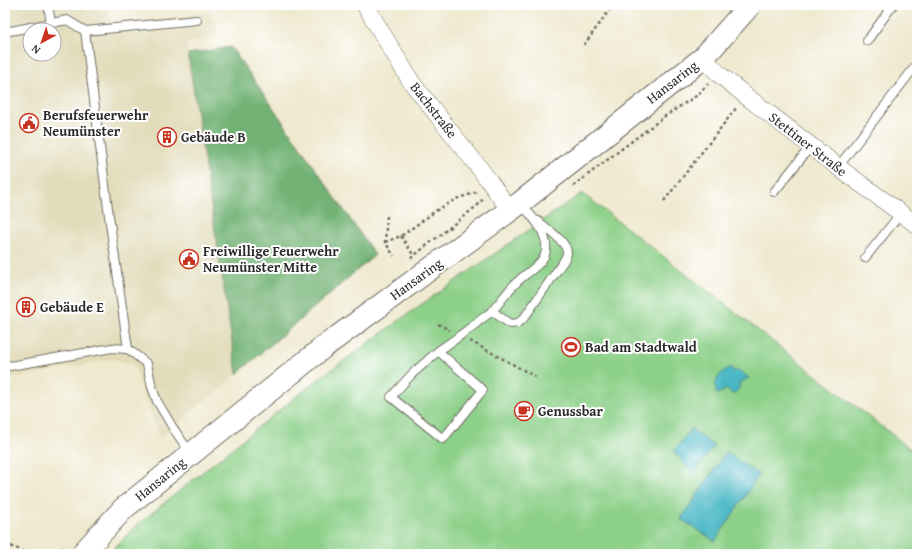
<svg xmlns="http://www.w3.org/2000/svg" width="922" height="559" font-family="'Gentium Book Plus',serif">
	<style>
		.built { fill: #e2dcba; fill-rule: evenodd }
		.green { fill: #8dd089; stroke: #5c7e5a }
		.forest { fill: #72b275; stroke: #4e6e50 }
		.water { fill: #4ab7c5; stroke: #3a7178 }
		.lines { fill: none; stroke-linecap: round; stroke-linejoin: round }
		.service-casing { stroke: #706e64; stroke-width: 10 }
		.minor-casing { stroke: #706e64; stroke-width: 18 }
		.primary-casing { stroke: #706e64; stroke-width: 24 }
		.path { stroke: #706e64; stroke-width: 2.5; stroke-dasharray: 3 3; stroke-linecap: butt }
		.service { stroke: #fff; stroke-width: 8 }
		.minor { stroke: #fff; stroke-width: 17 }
		.primary { stroke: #fff; stroke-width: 22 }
		.labels { text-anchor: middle; stroke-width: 4; stroke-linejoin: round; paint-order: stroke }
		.street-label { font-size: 14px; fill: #2b2b2b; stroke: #fff }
		.poi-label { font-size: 14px; font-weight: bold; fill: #2b2b2b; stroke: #fff; text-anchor: start }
	</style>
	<rect width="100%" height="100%" fill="#fff"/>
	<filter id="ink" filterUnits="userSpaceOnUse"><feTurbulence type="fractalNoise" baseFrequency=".025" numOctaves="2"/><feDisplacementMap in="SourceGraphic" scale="8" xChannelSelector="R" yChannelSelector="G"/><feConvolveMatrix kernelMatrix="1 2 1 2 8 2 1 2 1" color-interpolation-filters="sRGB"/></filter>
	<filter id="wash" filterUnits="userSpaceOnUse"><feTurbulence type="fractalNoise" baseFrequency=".012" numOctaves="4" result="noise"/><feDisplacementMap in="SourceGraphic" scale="16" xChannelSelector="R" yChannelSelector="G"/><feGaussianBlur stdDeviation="0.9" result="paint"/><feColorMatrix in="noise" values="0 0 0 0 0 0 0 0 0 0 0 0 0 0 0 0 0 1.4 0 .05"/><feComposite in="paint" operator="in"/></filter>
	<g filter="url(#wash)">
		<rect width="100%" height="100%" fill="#efe9cf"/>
		<path class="built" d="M5,5H108L113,26L209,12L220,37L186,43L237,374L173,428L159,438L134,365L113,359L5,379ZM30,30H54V54H30Z"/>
		<polygon class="green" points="582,193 917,454 917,554 108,554 137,525 313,383 412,311"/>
		<polygon class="forest" points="231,47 375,255 237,374 188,54"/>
		<g class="water">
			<path d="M731,367L732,370L741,372L749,378L739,383V389L734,394L731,393L727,389L717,394C712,382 720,372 731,367Z"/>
			<polygon points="691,429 714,446 693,474 674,451"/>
			<polygon points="726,452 759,475 715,541 681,519"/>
		</g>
	</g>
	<g filter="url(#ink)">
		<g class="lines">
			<defs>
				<g id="service">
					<polyline points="48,5 51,23"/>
					<polyline points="85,31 109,216 128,349 147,364 152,387 157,401 173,428 191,454"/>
					<polyline points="5,32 67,20 85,31 197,20"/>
					<polyline points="867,41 893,5"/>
					<polyline points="838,167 917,64"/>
					<polyline points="774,192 811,146"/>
					<polyline points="865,258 901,213"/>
					<path d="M492,311L510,324L518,323L524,318L563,262C565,259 567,256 567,252C567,242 546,228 538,221"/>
					<path d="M438,351L411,375L391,397L443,439L483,390L438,351C452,342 465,332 478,322C482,318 488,315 492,311C501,302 507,291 516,283C525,273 545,264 546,250C548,232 531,215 520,203"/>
					<polyline points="5,364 10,366 112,348 128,349"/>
				</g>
				<g id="minor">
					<polyline points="365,5 412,83 481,170 510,210"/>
					<polyline points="703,58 719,74 746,96 846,173 917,225"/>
				</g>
				<polyline id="primary" points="82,554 123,509 325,346 520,203 703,58 750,5"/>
			</defs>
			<use href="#service" class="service-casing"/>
			<use href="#minor" class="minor-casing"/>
			<use href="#primary" class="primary-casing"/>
			<g class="path">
				<polyline points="917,13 914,18 917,20"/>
				<polyline points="584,45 613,5"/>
				<polyline points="573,186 665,116 696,96 708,84"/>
				<polyline points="664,201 737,107"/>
				<polyline points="387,216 385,242 394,256"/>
				<polyline points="401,236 414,256"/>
				<polyline points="385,242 401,236 437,210 456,199 477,192"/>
				<polyline points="411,258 478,205 483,199"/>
				<polyline points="438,324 450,330"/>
				<polyline points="470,341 538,378"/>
				<polyline points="5,544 31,554"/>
				<polyline points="32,554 65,548"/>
			</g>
			<use href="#service" class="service"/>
			<use href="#minor" class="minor"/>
			<use href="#primary" class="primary"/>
		</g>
	</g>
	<defs>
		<symbol id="civic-ring" viewBox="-11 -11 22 22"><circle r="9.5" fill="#fff" stroke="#c8321e" stroke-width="1.5"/><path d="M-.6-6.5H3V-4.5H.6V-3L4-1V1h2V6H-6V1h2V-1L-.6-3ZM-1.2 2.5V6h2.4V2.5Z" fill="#c8321e"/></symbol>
		<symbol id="building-ring" viewBox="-11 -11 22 22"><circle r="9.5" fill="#fff" stroke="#c8321e" stroke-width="1.5"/><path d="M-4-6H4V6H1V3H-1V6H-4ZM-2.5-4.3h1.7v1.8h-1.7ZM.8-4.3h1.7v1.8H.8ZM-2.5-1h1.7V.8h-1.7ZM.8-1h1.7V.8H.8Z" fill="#c8321e"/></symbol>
		<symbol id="stadium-ring" viewBox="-11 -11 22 22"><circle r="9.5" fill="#fff" stroke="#c8321e" stroke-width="1.5"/><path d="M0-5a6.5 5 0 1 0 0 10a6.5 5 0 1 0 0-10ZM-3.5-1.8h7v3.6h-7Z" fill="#c8321e"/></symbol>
		<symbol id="cafe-ring" viewBox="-11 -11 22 22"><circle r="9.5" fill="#fff" stroke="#c8321e" stroke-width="1.5"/><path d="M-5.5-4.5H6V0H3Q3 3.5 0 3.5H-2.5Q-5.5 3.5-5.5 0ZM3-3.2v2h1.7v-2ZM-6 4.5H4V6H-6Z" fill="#c8321e"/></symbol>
	</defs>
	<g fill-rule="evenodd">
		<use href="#civic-ring" x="18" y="112" width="22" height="22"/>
		<use href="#building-ring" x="156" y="126" width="22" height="22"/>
		<use href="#civic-ring" x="178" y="248" width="22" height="22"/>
		<use href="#building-ring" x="15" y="296" width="22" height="22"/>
		<use href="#stadium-ring" x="560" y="336" width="22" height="22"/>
		<use href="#cafe-ring" x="513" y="400" width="22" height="22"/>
	</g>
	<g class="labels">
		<g class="street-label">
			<text transform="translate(672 82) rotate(-38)" y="5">Hansaring</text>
			<text transform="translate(434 110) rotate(52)" y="5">Bachstraße</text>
			<text transform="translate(808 144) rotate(38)" y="5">Stettiner Straße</text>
			<text transform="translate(416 279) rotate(-36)" y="5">Hansaring</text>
			<text transform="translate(160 479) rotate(-39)" y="5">Hansaring</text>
		</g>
		<g class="poi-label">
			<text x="43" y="120">Berufsfeuerwehr<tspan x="43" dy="16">Neumünster</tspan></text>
			<text x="181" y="142">Gebäude B</text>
			<text x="203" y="256">Freiwillige Feuerwehr<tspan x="203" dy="16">Neumünster Mitte</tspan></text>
			<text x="40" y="312">Gebäude E</text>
			<text x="585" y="352">Bad am Stadtwald</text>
			<text x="538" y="416">Genussbar</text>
		</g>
	</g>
	<rect width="922" height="559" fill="none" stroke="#fff" stroke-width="20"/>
	<g transform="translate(42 42) rotate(220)"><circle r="19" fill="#ffffff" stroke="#aaaaaa"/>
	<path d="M0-3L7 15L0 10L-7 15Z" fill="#c8321e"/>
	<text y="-6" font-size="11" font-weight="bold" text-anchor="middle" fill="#2b2b2b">N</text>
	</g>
</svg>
